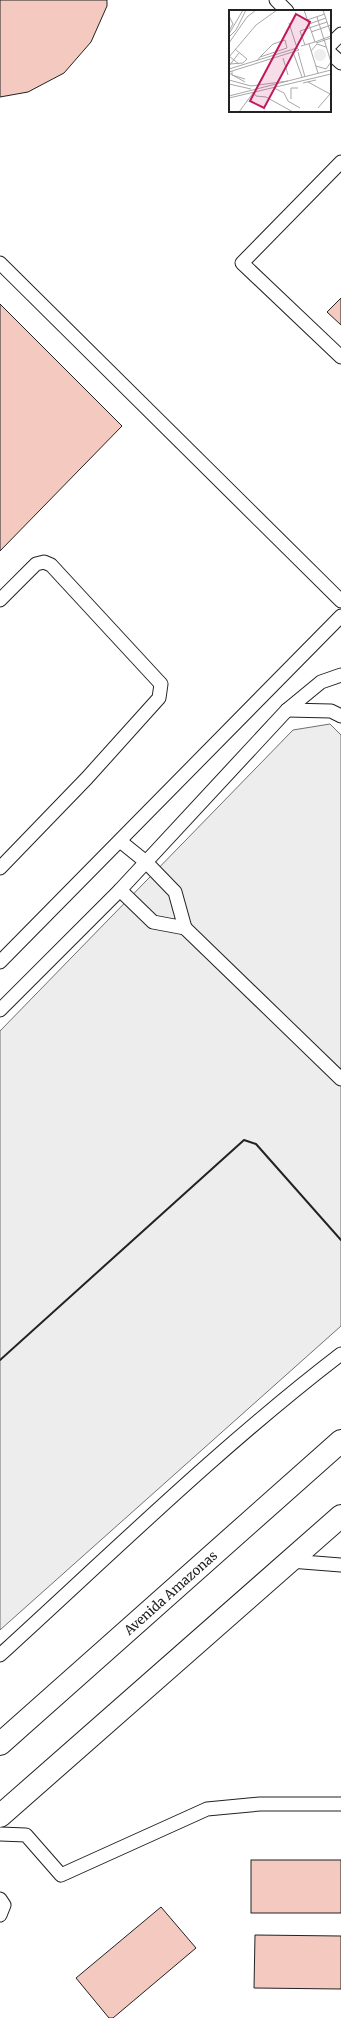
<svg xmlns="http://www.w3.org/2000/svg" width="341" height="2018" font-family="Merriweather,serif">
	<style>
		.parking { fill: #ededed; stroke: #6f6f6f }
		.building { fill: #f3c9c0; stroke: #222 }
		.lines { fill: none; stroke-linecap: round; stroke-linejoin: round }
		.service-casing { stroke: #222; stroke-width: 15 }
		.primary-casing { stroke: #222; stroke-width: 24 }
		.service { stroke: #fff; stroke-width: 13 }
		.primary { stroke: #fff; stroke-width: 22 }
		.wall { stroke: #222; stroke-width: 2 }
		.labels { text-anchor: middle; stroke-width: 3; stroke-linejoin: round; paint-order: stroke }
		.street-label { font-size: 13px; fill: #222; stroke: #fff }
		.inset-road { fill: none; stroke: #a7a7a7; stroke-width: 1 }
		.view { fill: #c2185b; fill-opacity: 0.15; stroke: #c2185b; stroke-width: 2 }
		.inset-edge { fill: none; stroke: #222; stroke-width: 2 }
	</style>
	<rect width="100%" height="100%" fill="#fff"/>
	<polygon class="parking" points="330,724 341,735 341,1326 0,1630 0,1031 293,730"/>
	<g class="building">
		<polygon points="0,0 107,0 107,6 91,42 64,73 28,92 0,97"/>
		<polygon points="341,298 341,325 327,312"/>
		<polygon points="0,304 122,426 0,551"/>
		<rect x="251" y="1860" width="90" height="53"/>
		<polygon points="161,1907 196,1948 113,2018 109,2018 76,1978"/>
		<polygon points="255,1935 341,1936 341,1989 254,1988"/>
	</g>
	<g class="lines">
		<defs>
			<g id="service">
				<polyline points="276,0 287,11"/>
				<polyline points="330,45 341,34"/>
				<polyline points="330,53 341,63"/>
				<polyline points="341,162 242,263 341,357"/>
				<polyline points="0,263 341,601"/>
				<polyline points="0,600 36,564 44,562 51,565 161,684 159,698 87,778 0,868"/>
				<polyline points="287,710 331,711 341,716"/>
				<polyline points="120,890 153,922 185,928 175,892 146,862 120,841"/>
				<polyline points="185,928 341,1079"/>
				<polyline points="0,962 341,616"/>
				<polyline points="0,1010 120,890 287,710 321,682 341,675"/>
				<polyline points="290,1561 341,1565"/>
				<path d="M0,1655C112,1553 221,1446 341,1354"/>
				<polyline points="0,1834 26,1835 61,1875 207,1809 260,1804 341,1804"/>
				<polyline points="0,1899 4,1905 0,1915"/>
			</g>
			<g id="primary">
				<path id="s1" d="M0,1744L341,1441"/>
				<polyline points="0,1816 341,1516"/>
			</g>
		</defs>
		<use href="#service" class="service-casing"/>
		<use href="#primary" class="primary-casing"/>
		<use href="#service" class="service"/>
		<use href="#primary" class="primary"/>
		<polyline class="wall" points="0,1360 244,1140 256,1144 341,1240"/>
	</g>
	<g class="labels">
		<g class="street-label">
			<text dy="5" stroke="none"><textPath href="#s1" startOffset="228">Avenida Amazonas</textPath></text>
		</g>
	</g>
	<g transform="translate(229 10)">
		<rect width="102" height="102" fill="#fff"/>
		<path d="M85 45a6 6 0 1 1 12 0a6 6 0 1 1-12 0Z" fill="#eee"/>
		<path class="inset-road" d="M94,0L102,24M0,6L4,14L0,21M88,7L102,52M78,10L96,4M60,13L68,38M80,14L97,8M82,22L102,15M0,24L14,0M0,27L7,20L17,0M86,32L102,26M0,33L18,7L27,0M87,33L102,28M80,34L89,63M76,35L71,21L98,12M72,36L86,32L75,0M82,41L88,34L97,37M64,42L73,67M69,42L76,67M0,46L10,54M0,47L27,15L48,0M54,48L59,65M28,51L31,47L58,38L56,30L44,34L31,47M1,54L14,53L18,49L6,39M0,56L10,43M87,56L97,59L102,52M0,59L68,38L70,40L0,62M3,61V65L16,69M0,63L16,72M0,70L22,76L59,71M79,72L101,84L89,98M74,73L87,70M0,74L22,79M45,78L55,83L59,91L71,98M24,82L27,86L37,87L64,102M0,86L102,60M0,88L102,64M62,89V78H69M10,102L24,83"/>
		<path class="view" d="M67,4L81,12L35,98L21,91Z"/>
		<rect width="102" height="102" class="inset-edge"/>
	</g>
</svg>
